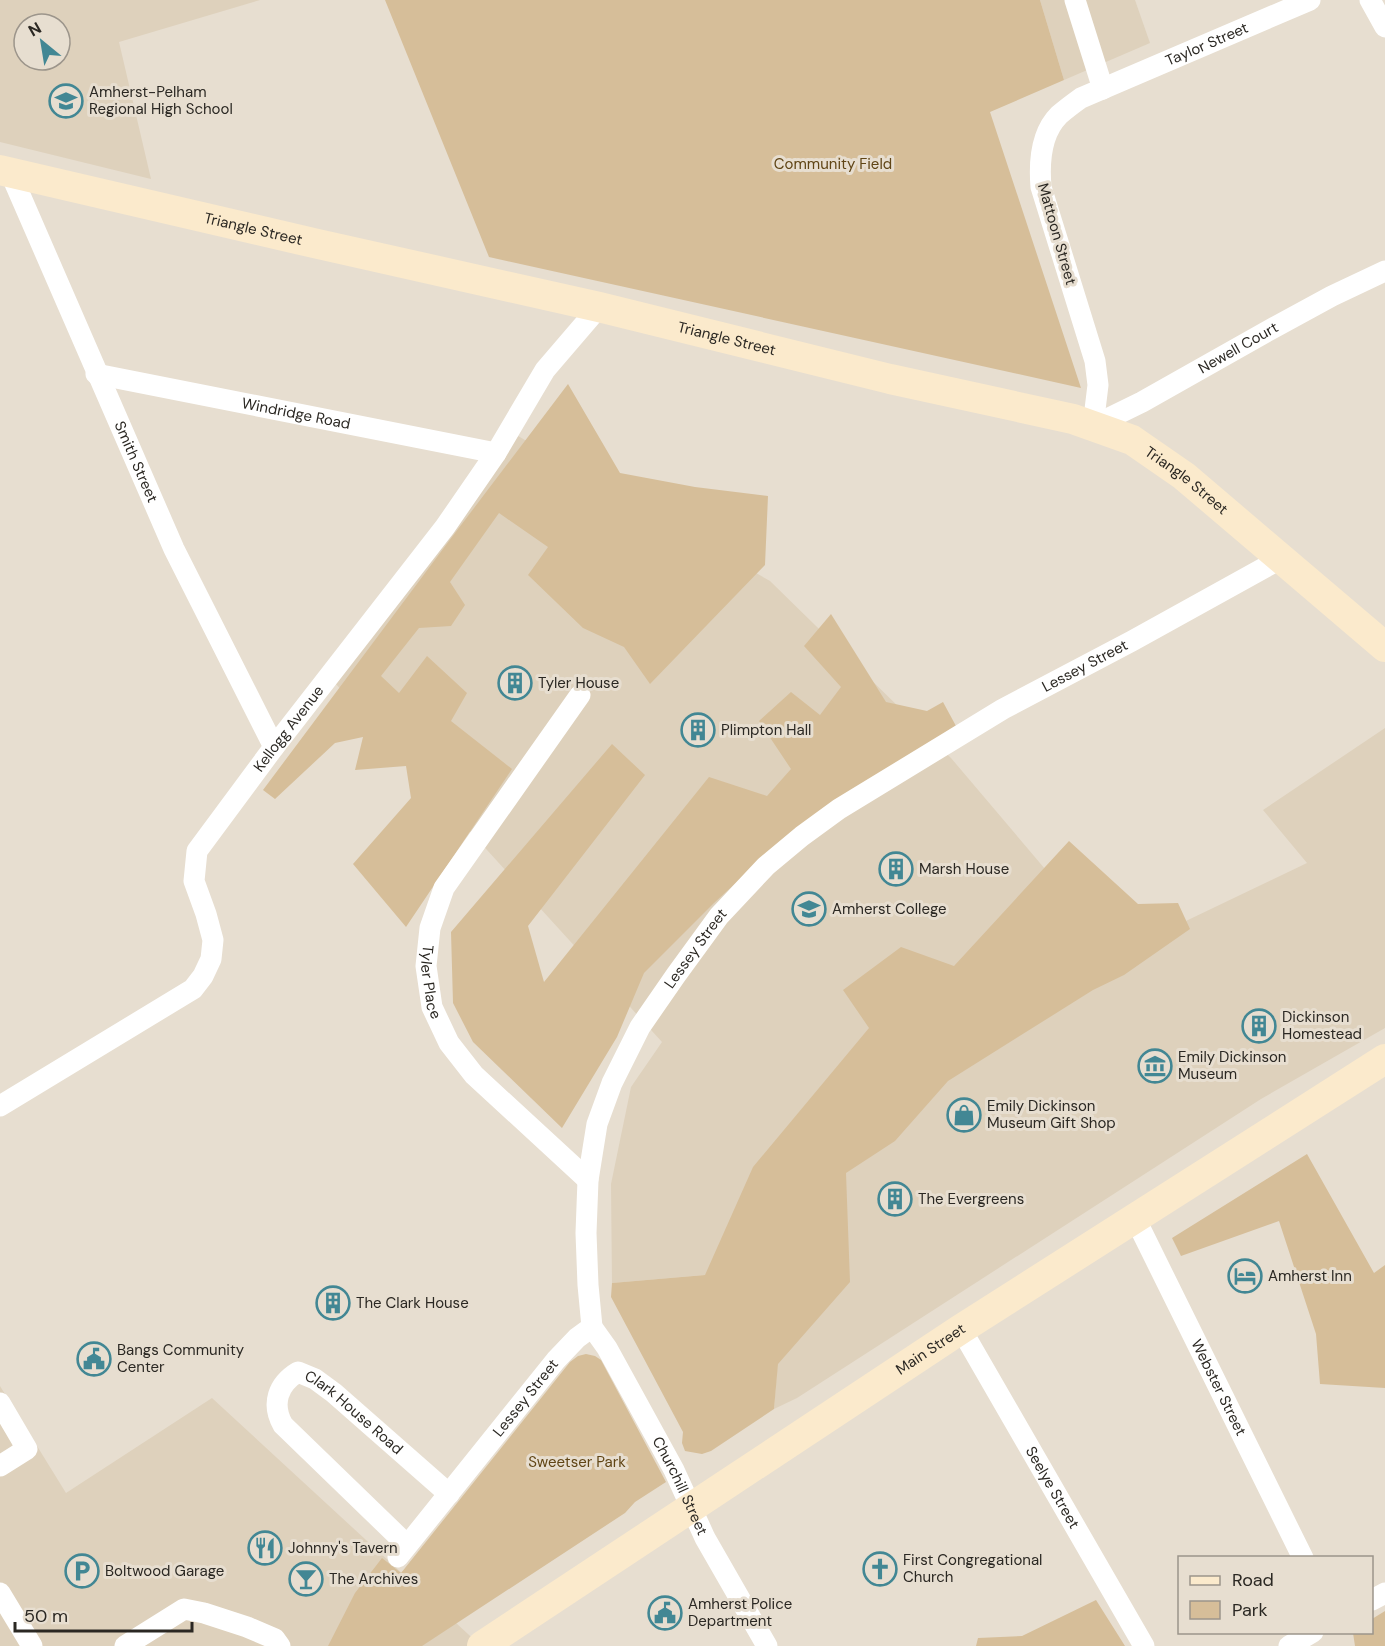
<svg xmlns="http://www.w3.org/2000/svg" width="1385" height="1646" font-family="'DM Sans',sans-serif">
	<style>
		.built { fill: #ded1bc; fill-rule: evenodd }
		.green { fill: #d6be99 }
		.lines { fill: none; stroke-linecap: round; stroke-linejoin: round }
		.minor { stroke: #fff; stroke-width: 21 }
		.secondary { stroke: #fbeacc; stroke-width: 30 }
		.labels { text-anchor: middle; stroke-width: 6; stroke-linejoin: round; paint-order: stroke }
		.street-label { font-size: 15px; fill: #2b2823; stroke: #e7ded0 }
		.poi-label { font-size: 15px; fill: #2b2823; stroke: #e7ded0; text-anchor: start }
		.park-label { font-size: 15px; fill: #604515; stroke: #e7ded0 }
	</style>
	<rect width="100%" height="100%" fill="#e7ded0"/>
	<g class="built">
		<path d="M0,0H260L119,42L151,179L0,142ZM24,24H60V60H24Z"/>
		<polygon points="1040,0 1135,0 1150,43 1064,80"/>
		<polygon points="518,436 770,581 951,758 1117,954 1307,863 1263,810 1385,728 1385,1028 1261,1099 797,1398 774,1409 785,1268 612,1283 611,1184 631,1087 662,1042 335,683"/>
		<polygon points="0,1386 66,1493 212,1398 481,1646 0,1646"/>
	</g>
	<g class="green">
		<polygon points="385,0 1040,0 1064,80 990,112 1081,388 489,257"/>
		<polygon points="568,384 620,473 695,487 768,496 765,565 650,684 624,647 583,628 528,575 548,547 499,513 450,582 465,605 451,626 419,628 381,676 399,693 427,656 467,693 451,721 512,769 406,927 353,864 411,798 406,766 355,770 363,737 335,743 275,799 263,790 449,541"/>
		<polygon points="831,614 886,702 927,711 943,702 956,726 775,847 714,903 644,973 617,1037 562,1128 473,1042 453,1003 451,932 612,744 645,775 528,926 544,982 709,777 767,796 791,769 759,721 791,692 820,715 841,687 804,646"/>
		<polygon points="1069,841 1138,904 1178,903 1190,929 1124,975 1093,990 948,1081 895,1141 846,1173 850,1282 778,1364 774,1409 711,1451 702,1454 685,1451 682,1443 683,1432 611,1297 612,1283 705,1275 753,1167 869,1028 843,990 901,947 954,966"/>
		<polygon points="1307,1154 1374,1273 1385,1265 1385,1388 1320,1384 1316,1334 1279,1221 1181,1256 1172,1238"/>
		<polygon points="586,1354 595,1356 601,1360 666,1482 635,1502 625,1513 422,1646 328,1646 355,1593 382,1558 401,1573 570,1362 578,1356"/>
		<polygon points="1096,1600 1125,1646 976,1646 978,1638 1022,1636"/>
		<polygon points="1385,1611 1385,1646 1355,1646 1353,1633 1372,1632 1372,1619"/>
	</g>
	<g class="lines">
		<g class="minor">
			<polyline points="1075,0 1103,89"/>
			<polyline points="1370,0 1385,27"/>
			<path id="s1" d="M10,172L174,549L274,747"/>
			<path id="s2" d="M96,374L496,453"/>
			<path id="s3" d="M1093,426L1098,385L1095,361L1041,187C1039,163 1040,134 1059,115C1066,109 1074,103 1081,98L1310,0"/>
			<path id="s4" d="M1093,426L1142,402L1275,327L1332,296L1385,271"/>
			<path id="s5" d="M580,695L444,888L430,928L426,966L432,1007L449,1043L474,1075L588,1180"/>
			<path id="s6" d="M0,1106L193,989L203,976L211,959L213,940L206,914L194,881L197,851L274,747L445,527L496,453L545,370L599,307"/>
			<path id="s7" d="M1135,1218L1303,1558"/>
			<path id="s8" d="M592,1327L607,1348L674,1470L705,1538L767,1646"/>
			<path id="s9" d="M961,1329L1144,1646"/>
			<polyline points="0,1403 27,1449 0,1466"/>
			<path id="s10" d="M407,1545L283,1425C271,1404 278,1384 298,1372L315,1379L334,1393L449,1494"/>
			<path id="s11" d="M398,1557L556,1360L577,1338L592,1327L588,1285L586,1233L588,1180L597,1124L612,1083L640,1027L676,975L719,916L766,866L802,836L839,809L1003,709L1132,641L1280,559"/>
			<polyline points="0,1593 32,1646"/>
			<polyline points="1372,1600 1385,1593"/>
			<polyline points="125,1646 184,1609 204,1613 247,1627 275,1639 280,1646"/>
			<polyline points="1289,1646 1313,1632"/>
		</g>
		<g class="secondary">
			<path id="s12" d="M0,170L318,244L599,307L890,379L1073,419L1132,440L1184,476L1385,647"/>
			<path id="s13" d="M482,1646L961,1329L1385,1059"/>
		</g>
	</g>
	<defs>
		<symbol id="school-ring" viewBox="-11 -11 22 22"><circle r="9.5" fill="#e7ded0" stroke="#428794" stroke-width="1.5"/><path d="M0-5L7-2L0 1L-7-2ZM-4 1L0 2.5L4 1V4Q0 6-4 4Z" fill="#428794"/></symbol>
		<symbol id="building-ring" viewBox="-11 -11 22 22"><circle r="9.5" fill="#e7ded0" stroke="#428794" stroke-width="1.5"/><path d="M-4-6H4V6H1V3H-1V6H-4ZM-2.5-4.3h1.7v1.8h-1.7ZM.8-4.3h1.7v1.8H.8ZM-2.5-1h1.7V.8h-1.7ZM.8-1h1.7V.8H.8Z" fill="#428794"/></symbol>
		<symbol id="university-ring" viewBox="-11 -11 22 22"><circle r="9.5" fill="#e7ded0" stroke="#428794" stroke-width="1.5"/><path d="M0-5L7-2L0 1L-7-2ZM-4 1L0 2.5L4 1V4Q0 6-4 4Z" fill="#428794"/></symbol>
		<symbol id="museum-ring" viewBox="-11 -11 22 22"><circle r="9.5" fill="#e7ded0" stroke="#428794" stroke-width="1.5"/><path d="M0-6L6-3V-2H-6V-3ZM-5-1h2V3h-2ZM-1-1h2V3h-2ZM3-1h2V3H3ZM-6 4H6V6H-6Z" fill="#428794"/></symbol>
		<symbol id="shop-ring" viewBox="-11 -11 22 22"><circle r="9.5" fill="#e7ded0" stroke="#428794" stroke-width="1.5"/><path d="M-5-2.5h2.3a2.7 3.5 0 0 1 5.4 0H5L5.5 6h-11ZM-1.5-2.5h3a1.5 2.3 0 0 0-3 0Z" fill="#428794"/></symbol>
		<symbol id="hotel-ring" viewBox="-11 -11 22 22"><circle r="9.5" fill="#e7ded0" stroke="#428794" stroke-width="1.5"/><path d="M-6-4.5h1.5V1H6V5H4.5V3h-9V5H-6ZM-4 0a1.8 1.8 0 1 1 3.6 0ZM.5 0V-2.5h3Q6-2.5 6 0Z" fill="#428794"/></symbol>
		<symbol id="civic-ring" viewBox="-11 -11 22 22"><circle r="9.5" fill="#e7ded0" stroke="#428794" stroke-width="1.5"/><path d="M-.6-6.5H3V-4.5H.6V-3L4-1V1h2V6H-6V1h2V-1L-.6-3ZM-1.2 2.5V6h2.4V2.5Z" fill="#428794"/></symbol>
		<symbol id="restaurant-ring" viewBox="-11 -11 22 22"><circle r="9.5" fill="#e7ded0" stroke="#428794" stroke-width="1.5"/><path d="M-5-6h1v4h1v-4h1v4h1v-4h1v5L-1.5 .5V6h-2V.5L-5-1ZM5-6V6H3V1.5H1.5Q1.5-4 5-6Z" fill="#428794"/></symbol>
		<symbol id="church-ring" viewBox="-11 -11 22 22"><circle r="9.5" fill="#e7ded0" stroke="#428794" stroke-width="1.5"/><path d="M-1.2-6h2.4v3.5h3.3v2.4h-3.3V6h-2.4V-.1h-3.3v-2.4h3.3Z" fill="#428794"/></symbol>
		<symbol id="parking-ring" viewBox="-11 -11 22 22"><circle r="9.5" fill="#e7ded0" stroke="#428794" stroke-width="1.5"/><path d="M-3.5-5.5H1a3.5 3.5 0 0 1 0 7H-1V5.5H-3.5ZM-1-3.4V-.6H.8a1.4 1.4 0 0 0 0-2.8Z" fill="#428794"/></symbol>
		<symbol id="bar-ring" viewBox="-11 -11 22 22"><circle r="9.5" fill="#e7ded0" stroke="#428794" stroke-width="1.5"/><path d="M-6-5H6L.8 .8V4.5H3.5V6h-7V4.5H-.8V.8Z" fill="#428794"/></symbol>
	</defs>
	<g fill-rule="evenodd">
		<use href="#school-ring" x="47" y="82" width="38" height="38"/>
		<use href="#building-ring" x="496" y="664" width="38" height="38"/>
		<use href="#building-ring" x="679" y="711" width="38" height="38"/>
		<use href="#building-ring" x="877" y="850" width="38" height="38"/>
		<use href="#university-ring" x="790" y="890" width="38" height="38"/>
		<use href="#building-ring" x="1240" y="1007" width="38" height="38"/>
		<use href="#museum-ring" x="1136" y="1047" width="38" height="38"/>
		<use href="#shop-ring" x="945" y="1096" width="38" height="38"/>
		<use href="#building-ring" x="876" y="1180" width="38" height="38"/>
		<use href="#hotel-ring" x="1226" y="1257" width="38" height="38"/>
		<use href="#building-ring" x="314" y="1284" width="38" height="38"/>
		<use href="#civic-ring" x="75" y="1340" width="38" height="38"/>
		<use href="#restaurant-ring" x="246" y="1529" width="38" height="38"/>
		<use href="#church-ring" x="861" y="1550" width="38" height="38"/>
		<use href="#parking-ring" x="63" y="1552" width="38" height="38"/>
		<use href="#bar-ring" x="287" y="1560" width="38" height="38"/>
		<use href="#civic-ring" x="646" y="1594" width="38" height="38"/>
	</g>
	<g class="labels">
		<g class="street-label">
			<text dy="5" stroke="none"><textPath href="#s3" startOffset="489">Taylor Street</textPath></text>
			<text dy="5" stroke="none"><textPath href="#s12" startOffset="260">Triangle Street</textPath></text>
			<text transform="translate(1057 234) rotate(74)" y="5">Mattoon Street</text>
			<text dy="5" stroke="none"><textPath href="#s12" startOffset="746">Triangle Street</textPath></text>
			<text dy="5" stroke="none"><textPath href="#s4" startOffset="165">Newell Court</textPath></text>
			<text dy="5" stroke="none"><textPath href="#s2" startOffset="204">Windridge Road</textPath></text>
			<text dy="5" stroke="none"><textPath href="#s1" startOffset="316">Smith Street</textPath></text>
			<text dy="5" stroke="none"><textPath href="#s12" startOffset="1232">Triangle Street</textPath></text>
			<text dy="5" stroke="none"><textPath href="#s11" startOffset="1194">Lessey Street</textPath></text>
			<text dy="5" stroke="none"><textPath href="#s6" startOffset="525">Kellogg Avenue</textPath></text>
			<text dy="5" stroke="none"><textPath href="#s11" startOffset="708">Lessey Street</textPath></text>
			<text dy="5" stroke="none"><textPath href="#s5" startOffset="333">Tyler Place</textPath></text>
			<text dy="5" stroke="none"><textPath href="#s13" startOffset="538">Main Street</textPath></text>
			<text dy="5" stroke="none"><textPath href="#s7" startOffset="189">Webster Street</textPath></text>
			<text dy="5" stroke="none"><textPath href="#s11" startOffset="204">Lessey Street</textPath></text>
			<text dy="5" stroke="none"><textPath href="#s10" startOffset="304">Clark House Road</textPath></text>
			<text dy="5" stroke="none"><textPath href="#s8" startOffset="182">Churchill Street</textPath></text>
			<text dy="5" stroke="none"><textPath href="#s9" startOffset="183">Seelye Street</textPath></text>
		</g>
		<g class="poi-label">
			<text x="89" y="97">Amherst-Pelham<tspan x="89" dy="17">Regional High School</tspan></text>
			<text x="538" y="688">Tyler House</text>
			<text x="721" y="735">Plimpton Hall</text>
			<text x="919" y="874">Marsh House</text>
			<text x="832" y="914">Amherst College</text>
			<text x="1282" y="1022">Dickinson<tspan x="1282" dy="17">Homestead</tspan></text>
			<text x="1178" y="1062">Emily Dickinson<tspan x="1178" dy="17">Museum</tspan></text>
			<text x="987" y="1111">Emily Dickinson<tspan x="987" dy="17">Museum Gift Shop</tspan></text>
			<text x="918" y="1204">The Evergreens</text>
			<text x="1268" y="1281">Amherst Inn</text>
			<text x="356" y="1308">The Clark House</text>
			<text x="117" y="1355">Bangs Community<tspan x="117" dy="17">Center</tspan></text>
			<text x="288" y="1553">Johnny's Tavern</text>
			<text x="903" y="1565">First Congregational<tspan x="903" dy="17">Church</tspan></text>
			<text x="105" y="1576">Boltwood Garage</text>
			<text x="329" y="1584">The Archives</text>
			<text x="688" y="1609">Amherst Police<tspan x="688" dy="17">Department</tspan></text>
		</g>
		<g class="park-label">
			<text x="833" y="169">Community Field</text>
			<text x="577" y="1467">Sweetser Park</text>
		</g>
	</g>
	<rect x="1178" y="1556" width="195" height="78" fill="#e7ded0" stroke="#9c958b" stroke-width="1.5"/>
	<rect x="1190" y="1576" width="30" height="9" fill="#fbeacc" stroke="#9c958b" stroke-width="1.5"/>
	<text x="1232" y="1586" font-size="18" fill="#2b2823">Road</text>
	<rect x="1190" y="1601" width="30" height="18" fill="#d6be99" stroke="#9c958b" stroke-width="1.5"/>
	<text x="1232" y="1616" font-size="18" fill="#2b2823">Park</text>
	<g transform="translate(42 42) rotate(330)"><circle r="28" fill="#e7ded0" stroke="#9c958b" stroke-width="1.5"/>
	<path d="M0-4.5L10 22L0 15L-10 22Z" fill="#428794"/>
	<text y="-9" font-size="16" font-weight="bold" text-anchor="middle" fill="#2b2823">N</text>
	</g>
	<path d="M15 1622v9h177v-9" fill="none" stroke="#2b2823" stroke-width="3"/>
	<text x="24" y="1622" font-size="18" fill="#2b2823" stroke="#e7ded0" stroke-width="4.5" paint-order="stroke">50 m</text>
</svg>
